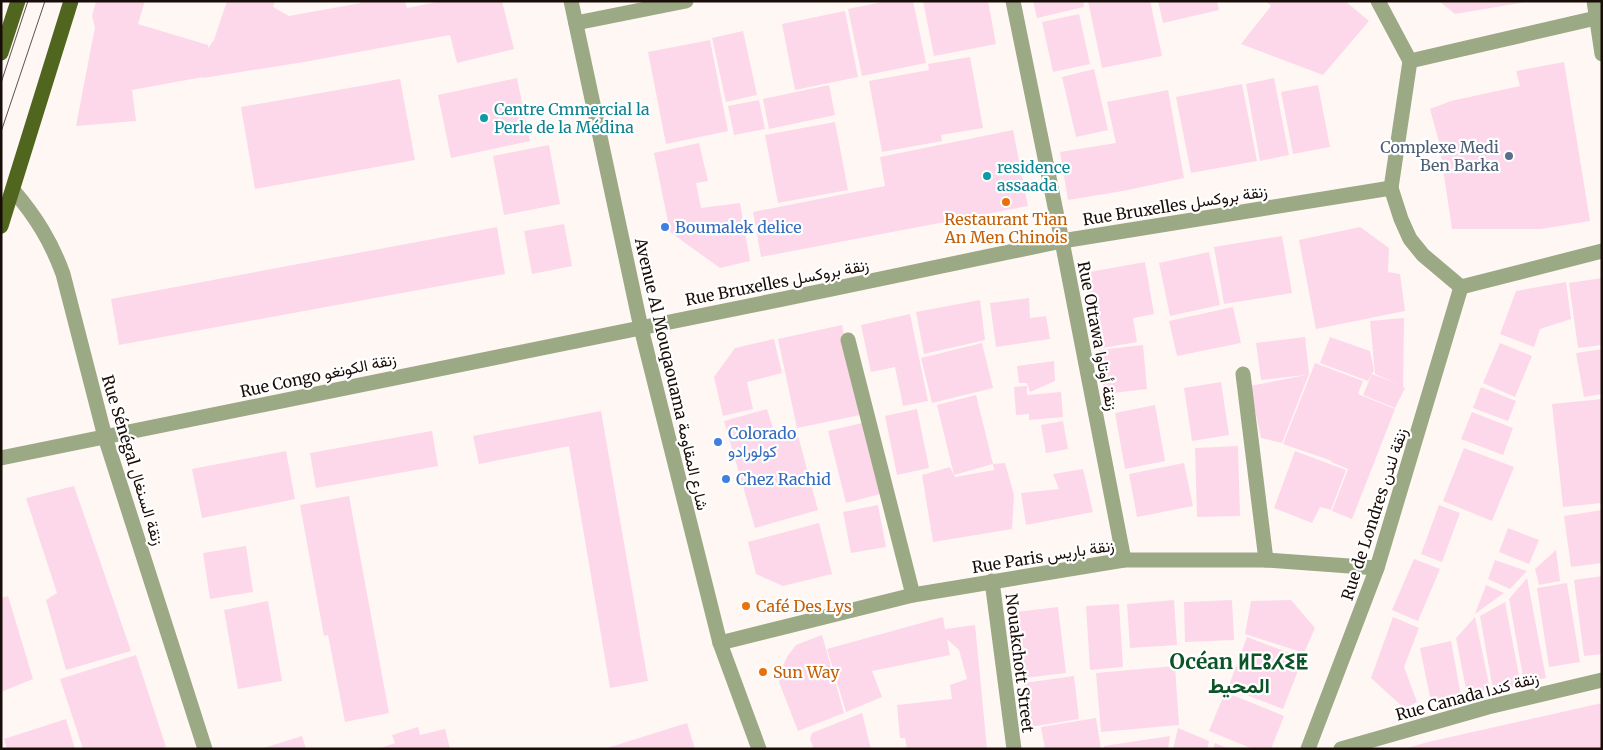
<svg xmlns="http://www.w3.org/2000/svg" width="1603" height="750" font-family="Merriweather,Vazirmatn,'Noto Sans Tifinagh',serif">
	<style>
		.building { fill: #fdd8ea }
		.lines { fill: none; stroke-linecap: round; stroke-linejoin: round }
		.minor { stroke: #9ba985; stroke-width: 15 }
		.major { stroke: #50661f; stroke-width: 15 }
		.tram { stroke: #5b514c; stroke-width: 1 }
		.culture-dot { fill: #0f9aa8; stroke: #fff; stroke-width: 2 }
		.service-dot { fill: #5c6f8a; stroke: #fff; stroke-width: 2 }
		.food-dot { fill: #e8710a; stroke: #fff; stroke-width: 2 }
		.shop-dot { fill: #3f7fe0; stroke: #fff; stroke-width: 2 }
		.labels { text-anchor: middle; stroke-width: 4.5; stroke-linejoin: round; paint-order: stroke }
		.culture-label { font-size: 16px; fill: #0d838f; stroke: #fff; text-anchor: start }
		.service-label { font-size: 16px; fill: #4e5e75; stroke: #fff; text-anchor: end }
		.street-label { font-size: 16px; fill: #190d08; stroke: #fff }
		.food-label { font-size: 16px; fill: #c56008; stroke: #fff; text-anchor: start }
		.shop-label { font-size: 16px; fill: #366cbe; stroke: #fff; text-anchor: start }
		.district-label { font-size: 21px; font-weight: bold; fill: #0c5427; stroke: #fff }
	</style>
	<rect width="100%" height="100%" fill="#fff7f4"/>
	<g class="building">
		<polygon points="96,1 145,1 138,24 208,45 208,48 214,40 227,1 275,1 273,7 289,16 361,3 360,1 405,1 407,8 442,1 502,1 514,49 457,63 450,35 304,62 203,78 203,77 132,90 136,121 76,126 95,27 92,16"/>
		<polygon points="887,1 913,1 926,63 862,76 848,9"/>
		<polygon points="923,1 988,1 996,44 934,56"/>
		<polygon points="1033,1 1083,1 1084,7 1037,18"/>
		<polygon points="1088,1 1150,1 1162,56 1102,68"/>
		<polygon points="1158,1 1217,1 1219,10 1163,23"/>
		<polygon points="1266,1 1345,1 1369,21 1323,75 1241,44 1271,6"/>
		<polygon points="1439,1 1526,1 1526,2 1455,14"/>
		<polygon points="845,11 858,77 795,90 782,24"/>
		<polygon points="1079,14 1090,64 1053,72 1042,22"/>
		<polygon points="743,31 757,95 726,102 712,38"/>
		<polygon points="710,40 728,131 666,144 648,52"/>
		<polygon points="970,57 983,128 941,135 942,141 882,152 869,81 929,70 928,64"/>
		<polygon points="1564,62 1590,221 1541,229 1452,229 1439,142 1430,109 1451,101 1520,86 1516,71"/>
		<polygon points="1094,69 1108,130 1076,137 1062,77"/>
		<polygon points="517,78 530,141 451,158 438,95"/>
		<polygon points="1274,78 1289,155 1260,161 1246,84"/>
		<polygon points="400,79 415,160 255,189 241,107"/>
		<polygon points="1242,84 1257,161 1191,173 1176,97"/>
		<polygon points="829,85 835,115 769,129 763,99"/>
		<polygon points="1318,85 1330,147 1293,154 1281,92"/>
		<polygon points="1168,90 1184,178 1123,191 1068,200 1060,152 1116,143 1107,102"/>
		<polygon points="759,100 765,129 734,135 728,106"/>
		<polygon points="835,122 848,190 778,203 765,135"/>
		<polygon points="1013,130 1028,206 761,257 753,212 885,186 880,157"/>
		<polygon points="699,143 708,181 696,183 701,208 740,203 750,261 720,268 670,232 654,153"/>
		<polygon points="549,145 560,204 504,215 493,156"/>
		<polygon points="564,224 572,266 532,274 524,231"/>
		<polygon points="497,227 505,274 119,345 111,299"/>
		<polygon points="1360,227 1389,248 1388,272 1400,274 1405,311 1316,329 1299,240"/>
		<polygon points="1282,236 1292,293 1224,304 1214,247"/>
		<polygon points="1209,252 1220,305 1170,316 1159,263"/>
		<polygon points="1145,262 1154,314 1133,318 1137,342 1097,349 1084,273"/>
		<polygon points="1602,278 1602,345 1578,348 1569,283"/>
		<polygon points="1566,282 1571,319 1540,329 1534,347 1500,334 1516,291"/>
		<polygon points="1029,298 1030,318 1046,316 1050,339 996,347 990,303"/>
		<polygon points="980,300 985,340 924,354 916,312"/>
		<polygon points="1233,307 1241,343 1177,356 1169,321"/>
		<polygon points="910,314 928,401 903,406 895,367 871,372 861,325"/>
		<polygon points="1404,318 1403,387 1405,388 1395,408 1363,395 1372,374 1398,384 1375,374 1370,321"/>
		<polygon points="842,325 860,415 797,428 778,339"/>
		<polygon points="1305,337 1309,374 1282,443 1261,438 1250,386 1306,375 1261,380 1256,343"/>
		<polygon points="1330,337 1370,351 1374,370 1368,381 1320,363"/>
		<polygon points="774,339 782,373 747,382 753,409 723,416 714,377 735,348"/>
		<polygon points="982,343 993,388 932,403 921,358"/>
		<polygon points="1500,343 1532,356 1515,397 1483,383"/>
		<polygon points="1143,345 1147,389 1104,394 1099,350"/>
		<polygon points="1602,349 1602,394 1584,397 1576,353"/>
		<polygon points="1054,361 1055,381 1030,392 1027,383 1019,383 1017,366"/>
		<polygon points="1315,363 1363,381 1358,394 1395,409 1352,519 1332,511 1348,469 1331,462 1332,461 1283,444"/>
		<polygon points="1221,382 1229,435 1192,441 1184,388"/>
		<polygon points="1027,386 1027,395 1061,392 1063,417 1029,420 1029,414 1016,415 1014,387"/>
		<polygon points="1481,387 1516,401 1508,421 1473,408"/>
		<polygon points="976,395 993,464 954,475 937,405"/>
		<polygon points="1602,399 1602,503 1563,507 1552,404"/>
		<polygon points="1155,405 1165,461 1125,469 1115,413"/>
		<polygon points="767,409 776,438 797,432 818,510 755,528 724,421"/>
		<polygon points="917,409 929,468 897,475 885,416"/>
		<polygon points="601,411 648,681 610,688 569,446 479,464 473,436"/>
		<polygon points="1472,412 1513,428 1503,455 1461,439"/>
		<polygon points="1063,421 1068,449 1046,453 1041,425"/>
		<polygon points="862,423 880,494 846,503 828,431"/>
		<polygon points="432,431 438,466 316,488 310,453"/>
		<polygon points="1238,446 1240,516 1197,517 1195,448"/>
		<polygon points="1464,448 1514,467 1492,521 1443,501"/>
		<polygon points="286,451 295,499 202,518 192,469"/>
		<polygon points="1295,451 1346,470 1331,510 1320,507 1312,523 1274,508"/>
		<polygon points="1005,463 1014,495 1012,529 933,542 922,475 950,467 955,477 994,470 993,464"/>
		<polygon points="1184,463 1193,506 1137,517 1129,474"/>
		<polygon points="1083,469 1093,512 1026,525 1021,493 1059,489 1053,474"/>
		<polygon points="74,486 131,651 66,670 46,600 57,593 26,498"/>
		<polygon points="349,496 389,713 345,722 328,635 324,636 300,505"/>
		<polygon points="878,505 886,547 851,553 843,512"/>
		<polygon points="1439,505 1460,513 1442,562 1421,554"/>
		<polygon points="1602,510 1602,563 1571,567 1564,516"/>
		<polygon points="819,523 832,574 783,586 756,574 748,542"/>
		<polygon points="1508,528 1539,540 1529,564 1499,552"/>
		<polygon points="246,546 253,592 210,599 203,553"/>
		<polygon points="1556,550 1560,581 1539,585 1535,569"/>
		<polygon points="1414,559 1440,569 1418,621 1392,610"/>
		<polygon points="1495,560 1527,571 1510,589 1488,579"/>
		<polygon points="1602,576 1602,654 1584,656 1574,580"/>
		<polygon points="1527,578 1546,678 1524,682 1509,599"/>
		<polygon points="1567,583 1580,662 1549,667 1537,588"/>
		<polygon points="1486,585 1504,593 1475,614"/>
		<polygon points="8,596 33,679 1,692 1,598"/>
		<polygon points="1174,600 1177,645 1130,648 1127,604"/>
		<polygon points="1232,600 1234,640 1185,642 1184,602"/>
		<polygon points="1291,600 1315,628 1304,653 1245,634 1251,601"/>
		<polygon points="268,601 282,681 238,689 224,610"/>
		<polygon points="1505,602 1521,686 1493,690 1480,616"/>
		<polygon points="1119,604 1123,667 1090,670 1086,606"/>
		<polygon points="1058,607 1066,673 1016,679 1008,613"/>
		<polygon points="943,617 945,629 975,625 987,749 907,749 905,738 900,738 897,705 952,699 950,685 967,679 959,650 947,639 950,655 872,671 882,697 846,712 827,649"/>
		<polygon points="1393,617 1419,628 1404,667 1417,702 1405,709 1371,678"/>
		<polygon points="1475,617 1490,689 1467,694 1456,638"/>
		<polygon points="822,635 844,713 798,731 779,682 781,670 787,657 796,645"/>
		<polygon points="1247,637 1303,658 1283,709 1228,688"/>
		<polygon points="1451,641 1461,696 1431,702 1420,648"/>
		<polygon points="136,655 166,747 160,749 83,749 60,679"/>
		<polygon points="1175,666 1179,725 1101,732 1096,673"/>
		<polygon points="1074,676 1079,719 1030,727 1024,683"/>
		<polygon points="1225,692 1284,716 1271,749 1253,749 1209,731"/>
		<polygon points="1602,703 1602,749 1404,749 1428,742"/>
		<polygon points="862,713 871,749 814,749 810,739 812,733"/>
		<polygon points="1096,718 1101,749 1045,749 1041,727"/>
		<polygon points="66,719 75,749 7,749 4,739"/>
		<polygon points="687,723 695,749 607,749 607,748"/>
		<polygon points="418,727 420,735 445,729 450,749 378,749 395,743 392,735"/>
		<polygon points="1178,728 1209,741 1207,749 1173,749"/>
		<polygon points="302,736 306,749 264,749 264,748"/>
		<polygon points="1170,736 1168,749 1105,749 1104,746"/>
		<polygon points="1215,743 1229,749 1213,749"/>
	</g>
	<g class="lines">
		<g class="minor">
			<polyline points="571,1 641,328 720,643 759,749"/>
			<polyline points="1013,1 1062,241 1124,560"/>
			<polyline points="1378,1 1410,61"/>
			<polyline points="1594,1 1602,54"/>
			<polyline points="576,23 686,1"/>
			<path d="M13,190C36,217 51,241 63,274L105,437L205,749"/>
			<polyline points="1461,287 1423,255 1410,239 1401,219 1391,188 1410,61 1596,18"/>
			<polyline points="1461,287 1602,251"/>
			<polyline points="848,340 913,595"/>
			<polyline points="1243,374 1266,560"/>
			<polyline points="1,458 832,289 1062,241 1391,188"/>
			<polyline points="992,581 1014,749"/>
			<polyline points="720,643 913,595 1124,560 1266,560 1377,568"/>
			<polyline points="1308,749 1377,568 1461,287"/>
			<polyline points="1341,749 1488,707 1602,680"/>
		</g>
		<g class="major">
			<polyline points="1,53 18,1"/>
			<polyline points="1,226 71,1"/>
		</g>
		<g class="tram">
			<polyline points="1,83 28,1"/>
			<polyline points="1,132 45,1"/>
		</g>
	</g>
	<g class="culture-dot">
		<circle cx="484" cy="118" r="5"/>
		<circle cx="987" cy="176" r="5"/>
	</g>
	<circle class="service-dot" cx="1509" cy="156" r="5"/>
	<g class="food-dot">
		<circle cx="1006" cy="202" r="5"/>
		<circle cx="746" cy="606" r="5"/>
		<circle cx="763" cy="672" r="5"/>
	</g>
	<g class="shop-dot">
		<circle cx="665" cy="227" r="5"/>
		<circle cx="718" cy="442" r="5"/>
		<circle cx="726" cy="479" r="5"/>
	</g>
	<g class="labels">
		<g class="culture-label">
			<text x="494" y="115">Centre Cmmercial la<tspan x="494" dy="18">Perle de la Médina</tspan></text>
			<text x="997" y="173">residence<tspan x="997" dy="18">assaada</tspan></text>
		</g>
		<g class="service-label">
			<text x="1499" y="153">Complexe Medi<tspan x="1499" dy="18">Ben Barka</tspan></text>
		</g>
		<g class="street-label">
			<text transform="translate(1175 205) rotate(-9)" y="6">Rue Bruxelles زنقة بروكسل</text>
			<text transform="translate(777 282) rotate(-11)" y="6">Rue Bruxelles زنقة بروكسل</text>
			<text transform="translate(1098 336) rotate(79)" y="6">Rue Ottawa زنقة أوتاوا</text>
			<text transform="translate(672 374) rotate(77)" y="6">Avenue Al Mouqaouama شارع المقاومة</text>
			<text transform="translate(318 375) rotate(-12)" y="6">Rue Congo زنقة الكونغو</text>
			<text transform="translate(133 460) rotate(73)" y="6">Rue Sénégal زنقة السنغال</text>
			<text transform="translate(1374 514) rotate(-72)" y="6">Rue de Londres زنقة لندن</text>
			<text transform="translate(1043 556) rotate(-9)" y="6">Rue Paris زنقة باريس</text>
			<text transform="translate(1020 663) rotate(83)" y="6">Nouakchott Street</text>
			<text transform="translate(1467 696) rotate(-15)" y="6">Rue Canada زنقة كندا</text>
		</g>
		<g class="food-label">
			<text x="1006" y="225" text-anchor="middle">Restaurant Tian<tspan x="1006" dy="18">An Men Chinois</tspan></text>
			<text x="756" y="612">Café Des Lys</text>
			<text x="773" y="678">Sun Way</text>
		</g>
		<g class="shop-label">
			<text x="675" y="233">Boumalek delice</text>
			<text x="728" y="439">Colorado<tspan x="728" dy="18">كولورادو</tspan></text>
			<text x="736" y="485">Chez Rachid</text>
		</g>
		<g class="district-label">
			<text x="1239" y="669">Océan ⵍⵎⵓⵃⵉⵟ<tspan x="1239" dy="24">المحيط</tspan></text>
		</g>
	</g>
	<rect width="1603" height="750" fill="none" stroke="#190d08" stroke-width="5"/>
</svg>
